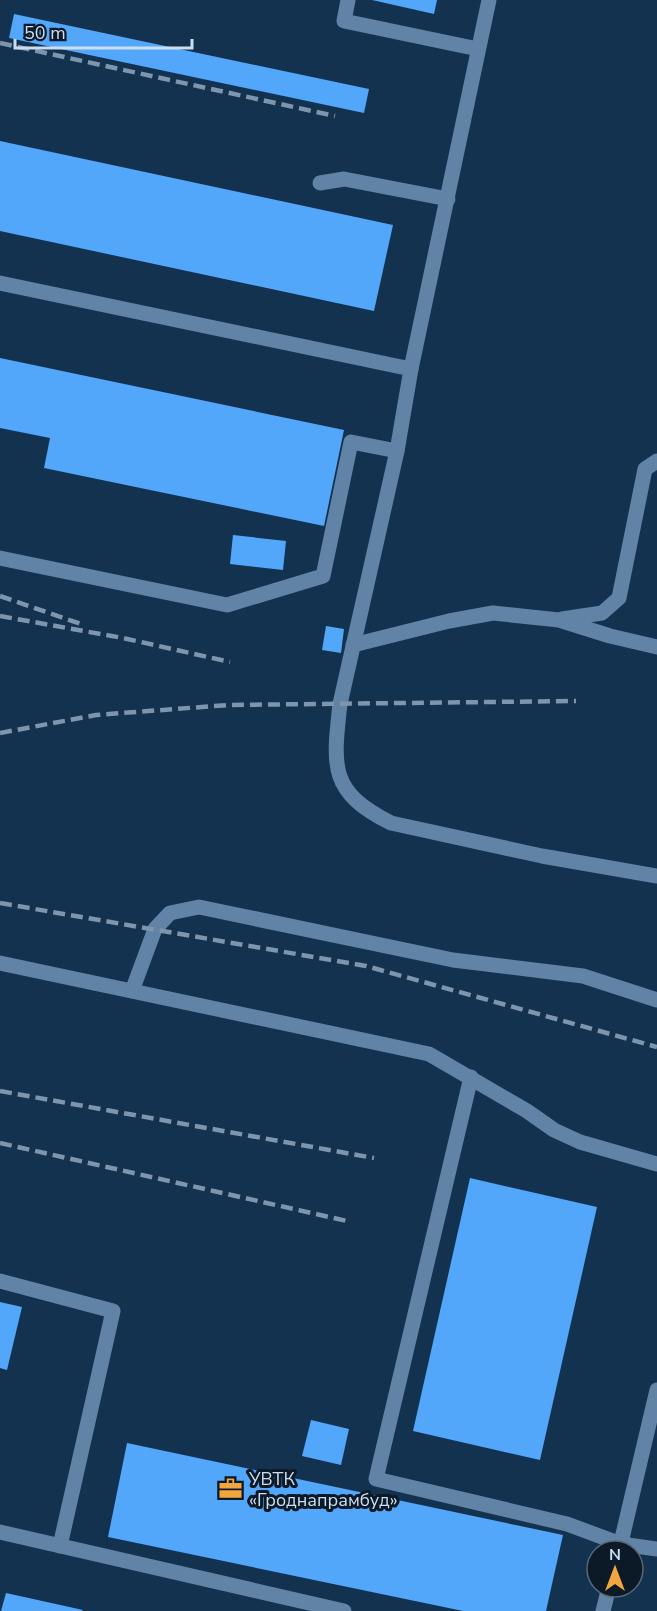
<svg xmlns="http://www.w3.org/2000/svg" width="657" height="1611" font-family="'Nunito Sans',sans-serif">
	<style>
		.building { fill: #52a7fa }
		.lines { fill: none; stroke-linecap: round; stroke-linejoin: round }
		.minor { stroke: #6183a6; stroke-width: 15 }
		.rail { stroke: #7d95ad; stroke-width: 4.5; stroke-dasharray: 12 6; stroke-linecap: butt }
		.labels { text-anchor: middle; stroke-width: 6; stroke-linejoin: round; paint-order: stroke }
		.poi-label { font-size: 18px; fill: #cbddf0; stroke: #0c1927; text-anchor: start }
	</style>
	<rect width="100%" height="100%" fill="#133250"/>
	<g class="building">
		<polygon points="372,0 437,0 434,14"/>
		<polygon points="14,14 369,89 364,113 9,38"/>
		<polygon points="0,141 393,225 374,311 0,231"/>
		<polygon points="0,358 344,430 324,526 44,468 50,438 0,428"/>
		<polygon points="233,535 286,541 283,570 230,564"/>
		<polygon points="326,626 344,629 341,653 322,650"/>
		<polygon points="470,1178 597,1207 540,1460 413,1431"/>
		<polygon points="0,1302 22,1307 7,1370 0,1368"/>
		<polygon points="311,1420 349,1429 341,1465 302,1456"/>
		<polygon points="127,1443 563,1535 546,1611 463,1611 108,1537"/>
		<polygon points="6,1593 83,1610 82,1611 1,1611"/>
	</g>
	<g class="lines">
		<g class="minor">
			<polyline points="348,0 344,21 478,49"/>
			<polyline points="320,183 344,179 448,199"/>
			<path d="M0,283L411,369L397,451L340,704C333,767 329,792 391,823L542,856L657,876"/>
			<polyline points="411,369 489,0"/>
			<polyline points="0,558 227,605 323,576 351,442 397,451"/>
			<polyline points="562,619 602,613 619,598 645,469 657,461"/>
			<polyline points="353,645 449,621 493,613 559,620 610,636 657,647"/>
			<polyline points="0,963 429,1054 527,1111 554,1130 580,1142 657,1164"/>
			<polyline points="132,991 155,929 170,913 199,907 453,960 583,976 657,1000"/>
			<polyline points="471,1077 376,1479 567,1524 621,1544 657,1549"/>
			<polyline points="0,1281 113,1311 60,1546"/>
			<polyline points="0,1532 344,1611"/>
			<polyline points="619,1551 657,1390"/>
			<polyline points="603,1611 609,1587"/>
		</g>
		<g class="rail">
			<polyline points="0,43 335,116"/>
			<polyline points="0,596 81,624"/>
			<polyline points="0,616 123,638 230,662"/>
			<polyline points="0,733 96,715 228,705 576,701"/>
			<polyline points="0,903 366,966 657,1047"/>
			<polyline points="0,1091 374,1158"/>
			<polyline points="0,1143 347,1221"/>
		</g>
	</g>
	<defs>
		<symbol id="office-bare" viewBox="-9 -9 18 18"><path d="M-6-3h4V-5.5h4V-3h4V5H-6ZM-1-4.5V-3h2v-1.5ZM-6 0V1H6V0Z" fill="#f1a640" stroke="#0c1927" stroke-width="2.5" paint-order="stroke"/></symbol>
	</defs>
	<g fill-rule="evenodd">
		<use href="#office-bare" x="214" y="1472" width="33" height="33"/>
	</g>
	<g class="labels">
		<g class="poi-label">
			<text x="249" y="1485">УВТК<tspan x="249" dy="21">«Гроднапрамбуд»</tspan></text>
		</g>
	</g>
	<g transform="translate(615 1569)"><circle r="28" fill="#0c1927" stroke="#586777" stroke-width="1.5"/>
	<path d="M0-4.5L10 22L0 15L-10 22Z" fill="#f1a640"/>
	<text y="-9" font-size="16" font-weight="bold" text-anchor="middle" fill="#cbddf0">N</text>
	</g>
	<path d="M15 39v9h177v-9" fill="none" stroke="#cbddf0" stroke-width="3"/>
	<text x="24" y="39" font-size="18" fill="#cbddf0" stroke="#0c1927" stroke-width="4.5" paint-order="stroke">50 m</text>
</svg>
